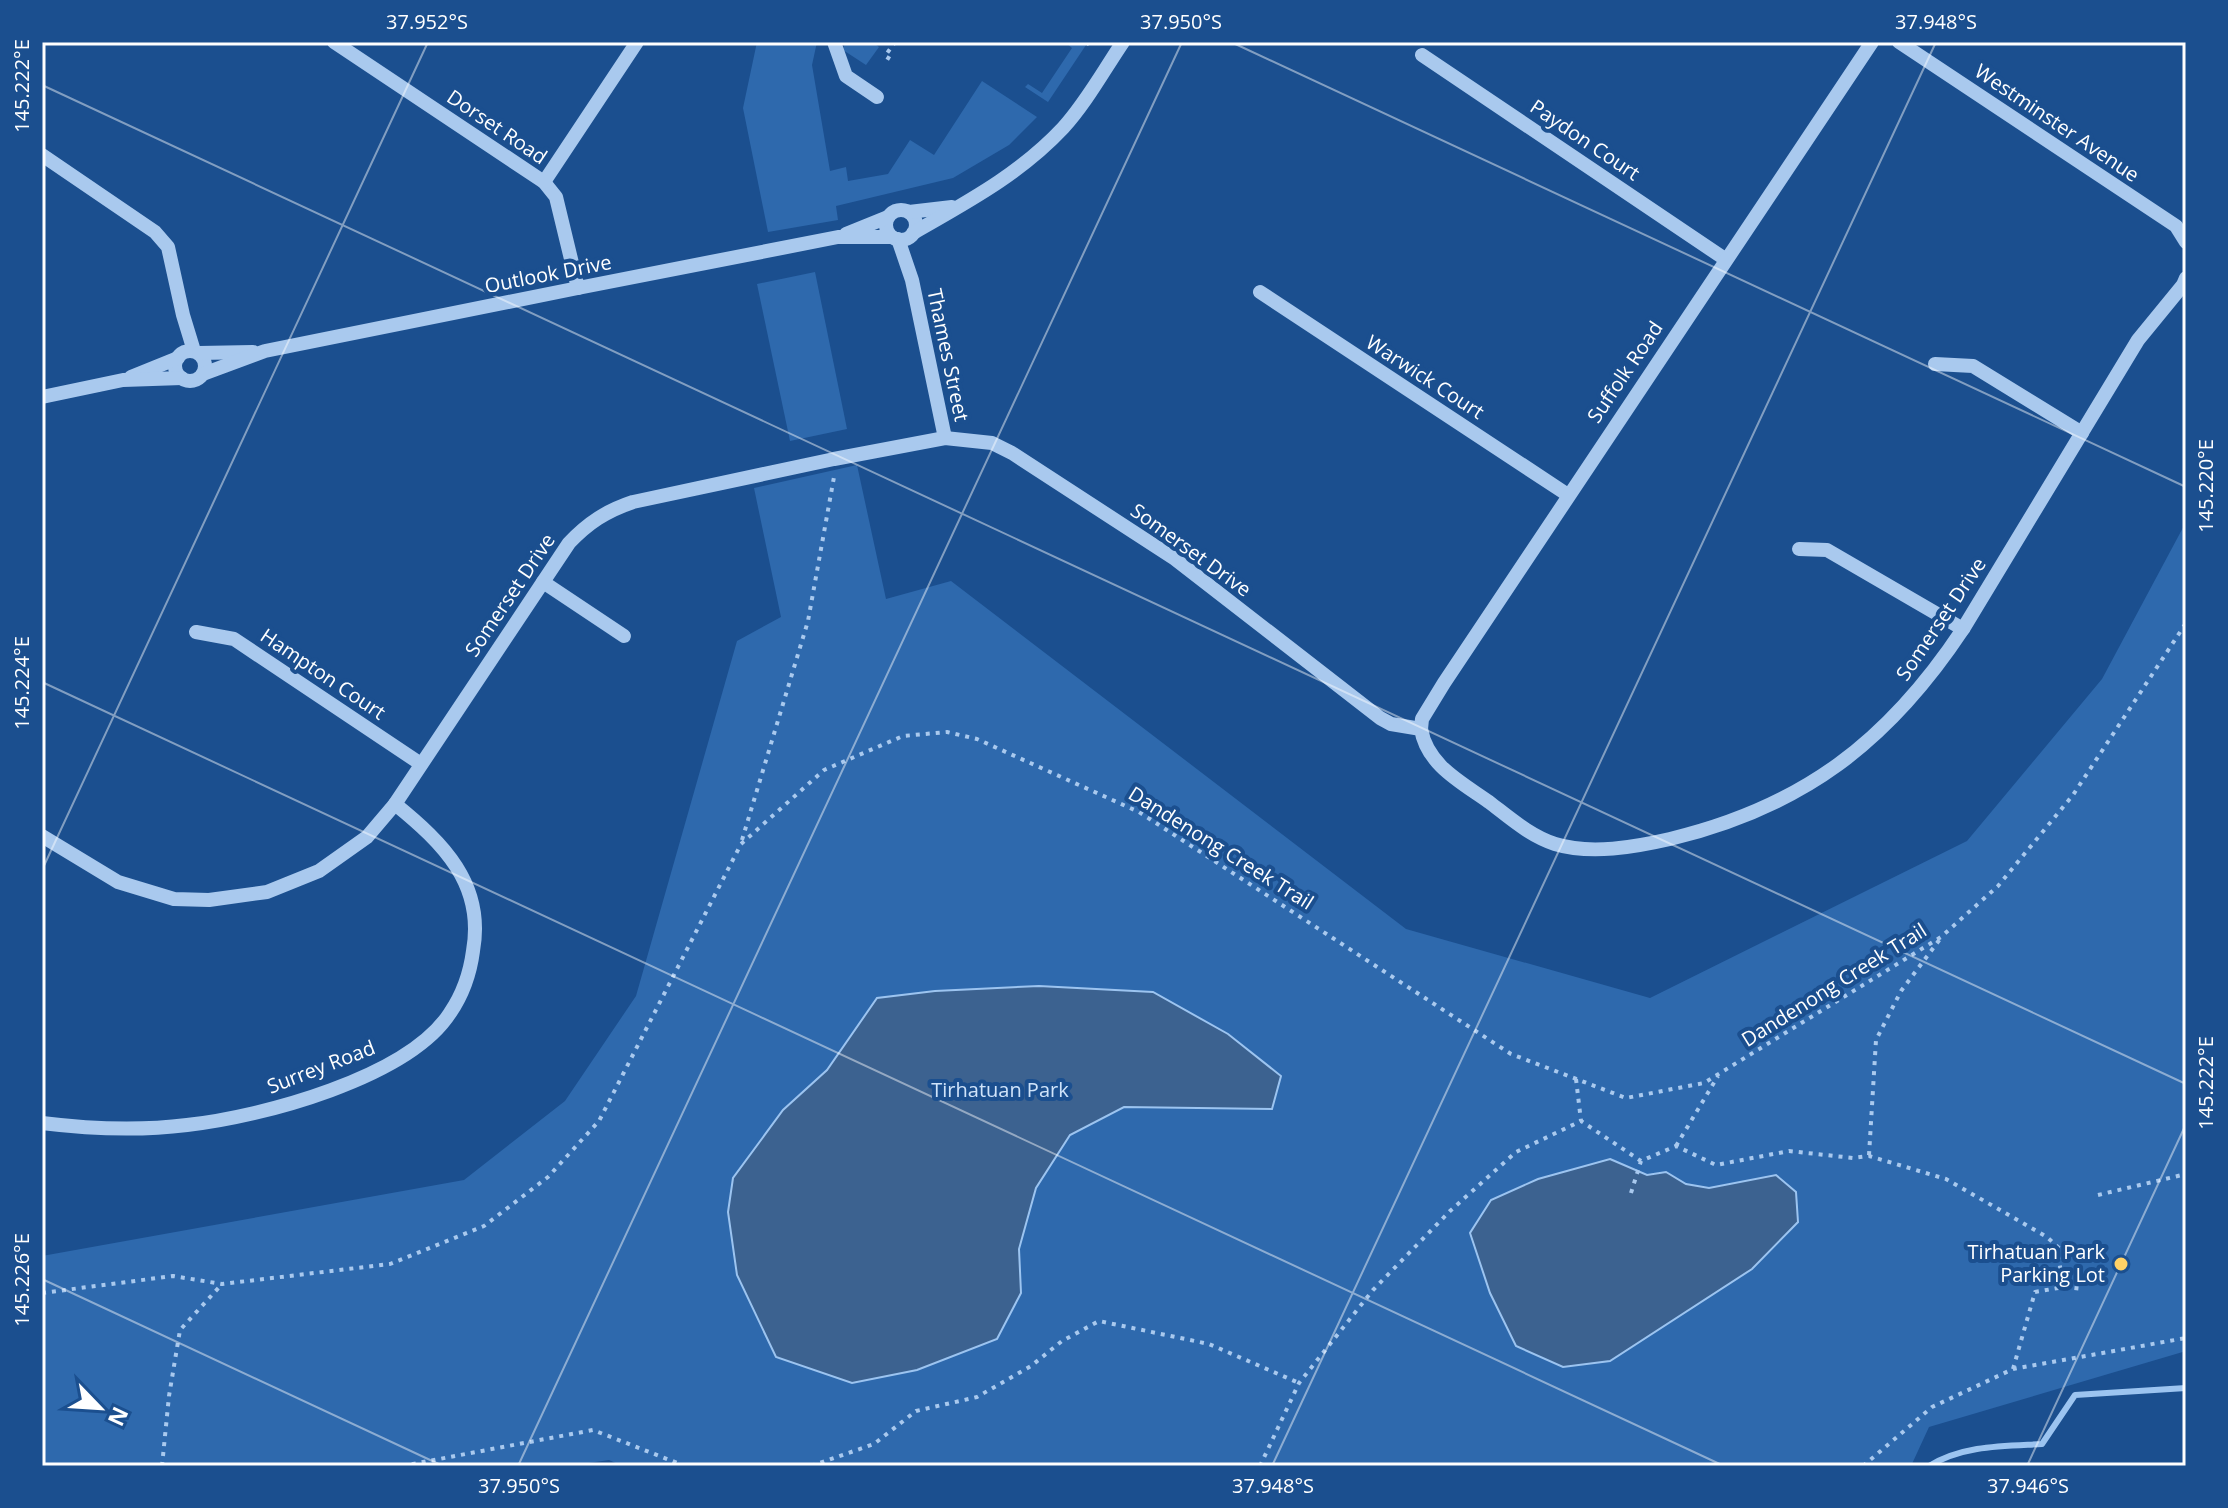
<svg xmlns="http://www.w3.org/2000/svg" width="2228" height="1508" font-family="'Open Sans',sans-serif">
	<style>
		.green { fill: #2e69ad }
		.water { fill: #3c6290; stroke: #9cc4f0; stroke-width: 2 }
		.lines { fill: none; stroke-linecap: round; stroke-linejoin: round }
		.stream { stroke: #9cc4f0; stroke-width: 6 }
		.path { stroke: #a9c9ee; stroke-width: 4; stroke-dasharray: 4 6; stroke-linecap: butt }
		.minor { stroke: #a9c9ee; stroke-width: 14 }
		.ticks { fill: none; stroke: #fff; stroke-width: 2; stroke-opacity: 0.45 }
		.poi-dot { fill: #ffd166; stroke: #1b4f8f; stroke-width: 3 }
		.labels { text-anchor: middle; stroke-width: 8; stroke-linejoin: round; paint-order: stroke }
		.street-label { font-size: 20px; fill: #fff; stroke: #1b4f8f }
		.park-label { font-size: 20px; fill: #cfe3fa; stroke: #1b4f8f }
		.poi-label { font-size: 20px; fill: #fff; stroke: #1b4f8f; text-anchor: end }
		.neatline { fill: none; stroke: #fff; stroke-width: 3 }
		.ticks-label { font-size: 20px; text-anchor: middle; fill: #fff }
	</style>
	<rect width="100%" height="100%" fill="#1b4f8f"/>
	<g class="green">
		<polygon points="757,42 817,42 812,65 830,171 846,167 848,181 888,174 910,140 934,155 982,81 1037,117 1009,145 953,178 836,206 838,220 768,232 743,108"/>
		<polygon points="845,42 872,42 879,47 866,65 843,50"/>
		<polygon points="1065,42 1088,42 1048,102 1025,87 1028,84 1042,93 1072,48"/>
		<polygon points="815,272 847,429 790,441 757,284"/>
		<polygon points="857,465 886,599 951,581 1406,929 1650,998 1967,841 2102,679 2186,522 2186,1351 1929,1427 1911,1466 622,1466 609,1460 568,1466 42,1466 42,1256 464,1180 565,1101 636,996 737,641 781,617 754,488"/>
	</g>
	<g class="water">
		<polygon points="1039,986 1153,992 1228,1034 1281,1076 1272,1109 1124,1107 1070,1135 1036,1188 1019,1249 1021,1293 997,1339 917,1370 852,1383 776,1357 737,1275 728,1212 733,1178 783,1110 827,1070 877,998 935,991"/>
		<polygon points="1610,1159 1647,1175 1666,1172 1686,1184 1709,1188 1776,1175 1796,1192 1798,1222 1752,1269 1610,1361 1563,1367 1516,1346 1490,1293 1470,1233 1491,1200 1538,1179"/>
	</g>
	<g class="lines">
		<path class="stream" d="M1929,1466C1963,1445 2004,1446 2042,1444L2075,1395L2186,1388"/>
		<g class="path">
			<polyline points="1086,42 1090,45"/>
			<polyline points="890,59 885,56 895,42"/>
			<polyline points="742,840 808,621 834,477"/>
			<polyline points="1576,1079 1581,1121"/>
			<polyline points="1676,1146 1718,1076"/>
			<polyline points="1869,1155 1876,1040 1901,991 1940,939"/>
			<polyline points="1631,1193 1641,1161"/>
			<polyline points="2098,1195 2186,1174"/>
			<polyline points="2056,1246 2064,1287"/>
			<polyline points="42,1293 173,1276 222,1284 390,1264 484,1226 548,1177 599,1121 741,844 824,770 903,736 947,732 977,739 1139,812 1511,1054 1626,1098 1704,1083 1941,937 1998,886 2073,795 2186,623"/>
			<polyline points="2013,1369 2035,1292 2064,1287 2084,1289"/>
			<polyline points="162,1466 169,1396 180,1330 222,1284"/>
			<polyline points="402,1466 593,1430 685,1466"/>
			<polyline points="811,1466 874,1444 916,1411 977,1397 1031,1366 1062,1341 1099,1321 1209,1344 1299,1383"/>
			<polyline points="1260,1466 1299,1383 1373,1290 1450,1211 1516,1152 1581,1121 1641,1161 1676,1146 1716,1165 1789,1151 1853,1158 1869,1156 1946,1179 2047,1237 2060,1249 2076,1247"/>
			<polyline points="1863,1466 1932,1407 2013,1369 2186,1338"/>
		</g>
		<g class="minor">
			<polyline points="334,42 544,182 556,197 578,288"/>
			<polyline points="834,42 846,76 877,97"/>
			<polyline points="1899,42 2176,226 2186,242"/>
			<polyline points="1422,55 1725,259"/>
			<polyline points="42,155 155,232 168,247 183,315 194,351"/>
			<polyline points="544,182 637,42"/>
			<circle cx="901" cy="225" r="15"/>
			<polyline points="909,212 952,207"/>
			<path d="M913,233C967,202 1020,174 1063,128C1086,103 1104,70 1123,42"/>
			<polyline points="846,234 888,217"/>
			<polyline points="898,239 912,280 945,438"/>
			<polyline points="1260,292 1568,495"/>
			<circle cx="190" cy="366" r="15"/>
			<polyline points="199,353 253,352"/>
			<polyline points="1935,364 1973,366 2082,433"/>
			<polyline points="203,374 265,351 578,288 838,237 892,237"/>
			<polyline points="131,377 178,358"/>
			<polyline points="42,397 123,380 182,378"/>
			<polyline points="1799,549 1827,550 1963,629"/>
			<polyline points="543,582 624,636"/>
			<polyline points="196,632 234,639 421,764"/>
			<polyline points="1421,729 1422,719 1444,683 1872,42"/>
			<path d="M42,836L118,882L174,899L209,900L267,892L319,871L367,837L395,804L569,543C588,523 606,511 633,502L834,459L945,438L992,443L1012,453L1175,559L1380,718L1391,724L1421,729C1427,765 1461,782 1489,802C1510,818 1530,836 1555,844C1591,855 1635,847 1670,839C1803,807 1888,742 1963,629L2138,340L2183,285L2186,278"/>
			<path d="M42,1123C90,1129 139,1131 187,1125C261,1117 408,1078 450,1013C463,994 470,974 473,951C485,884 443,843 395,804"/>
		</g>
	</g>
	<path class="ticks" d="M1231,42L2186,487M42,85L2186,1084M42,682L1724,1466M42,870L428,42M42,1279L443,1466M518,1466L1182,42M1272,1466L1936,42M2027,1466L2186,1124"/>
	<circle class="poi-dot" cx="2121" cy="1264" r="8"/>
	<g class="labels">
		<g class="street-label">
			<text transform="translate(2057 123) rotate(34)" y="7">Westminster Avenue</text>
			<text transform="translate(497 127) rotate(34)" y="7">Dorset Road</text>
			<text transform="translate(1585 140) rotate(34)" y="7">Paydon Court</text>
			<text transform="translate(548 274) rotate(-11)" y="7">Outlook Drive</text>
			<text transform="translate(948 355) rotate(78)" y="7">Thames Street</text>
			<text transform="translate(1625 372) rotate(-56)" y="7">Suffolk Road</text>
			<text transform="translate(1425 377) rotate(33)" y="7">Warwick Court</text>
			<text transform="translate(1191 550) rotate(36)" y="7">Somerset Drive</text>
			<text transform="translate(510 595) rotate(-56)" y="7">Somerset Drive</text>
			<text transform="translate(1941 619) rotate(-56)" y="7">Somerset Drive</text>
			<text transform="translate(323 674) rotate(34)" y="7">Hampton Court</text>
			<text transform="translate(1221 848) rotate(32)" y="7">Dandenong Creek Trail</text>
			<text transform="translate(1834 985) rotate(-32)" y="7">Dandenong Creek Trail</text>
			<text transform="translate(321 1067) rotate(-21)" y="7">Surrey Road</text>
		</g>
		<g class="park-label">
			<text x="1000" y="1097">Tirhatuan Park</text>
		</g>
		<g class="poi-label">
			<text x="2105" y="1259">Tirhatuan Park<tspan x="2105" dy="23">Parking Lot</tspan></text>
		</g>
	</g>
	<rect width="2228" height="1508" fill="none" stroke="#1b4f8f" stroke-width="88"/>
	<g transform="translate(100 1408) rotate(115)" stroke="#1b4f8f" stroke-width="6" paint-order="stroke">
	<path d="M0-6L14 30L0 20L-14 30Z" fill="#ffffff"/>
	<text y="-12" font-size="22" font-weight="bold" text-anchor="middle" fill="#ffffff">N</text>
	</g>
	<rect x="44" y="44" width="2140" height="1420" class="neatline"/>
	<g class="ticks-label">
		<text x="427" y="29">37.952°S</text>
		<text x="1181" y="29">37.950°S</text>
		<text x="1936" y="29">37.948°S</text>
		<text transform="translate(22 86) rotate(-90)" y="7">145.222°E</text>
		<text transform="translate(2206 486) rotate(-90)" y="7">145.220°E</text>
		<text transform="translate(22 683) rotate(-90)" y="7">145.224°E</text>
		<text transform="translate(2206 1083) rotate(-90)" y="7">145.222°E</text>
		<text transform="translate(22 1280) rotate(-90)" y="7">145.226°E</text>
		<text x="519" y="1493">37.950°S</text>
		<text x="1273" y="1493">37.948°S</text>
		<text x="2028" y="1493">37.946°S</text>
	</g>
</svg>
